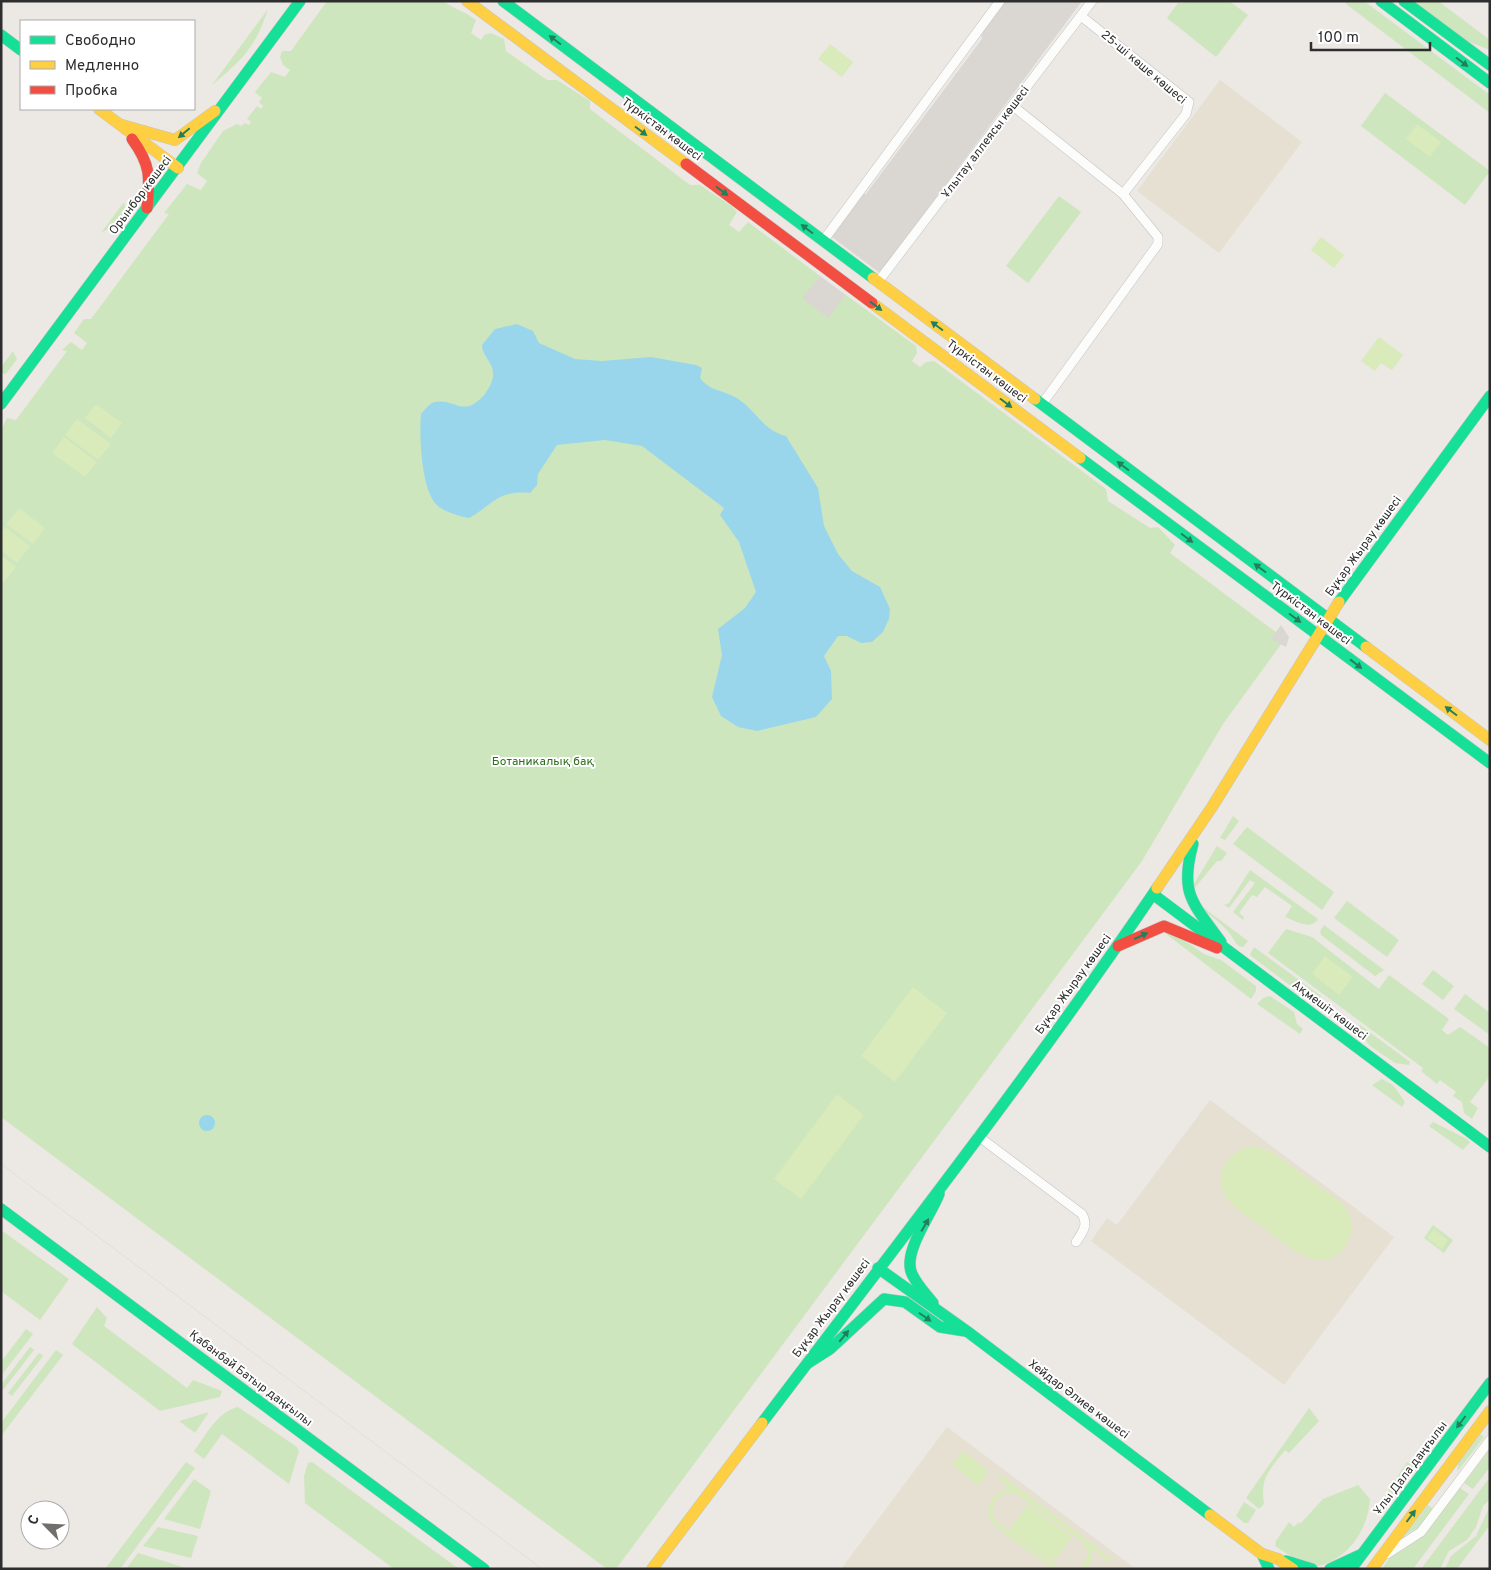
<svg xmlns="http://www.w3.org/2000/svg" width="1491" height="1570" font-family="Overpass,sans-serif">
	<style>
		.education { fill: #e6e0d3 }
		.green { fill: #cee6be }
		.pitch { fill: #d9eabb }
		.plaza { fill: #dad6d2 }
		.water { fill: #99d6ec }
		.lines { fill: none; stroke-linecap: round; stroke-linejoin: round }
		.street-casing { stroke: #c5c4c5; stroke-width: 10 }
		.fast-casing { stroke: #c5c4c5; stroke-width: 12 }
		.slow-casing { stroke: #c5c4c5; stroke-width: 12 }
		.jam-casing { stroke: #c5c4c5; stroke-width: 12 }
		.street { stroke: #fcfcfb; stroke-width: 9 }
		.fast { stroke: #16e098; stroke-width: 11 }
		.slow { stroke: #ffcf43; stroke-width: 11 }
		.jam { stroke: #f24e42; stroke-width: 11 }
		.tram { stroke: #dfdfe1; stroke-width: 1 }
		.oneway { fill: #237e5e }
		.labels { text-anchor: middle; stroke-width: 4; stroke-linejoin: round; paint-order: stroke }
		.street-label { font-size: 12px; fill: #2e2e2e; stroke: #fff }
		.park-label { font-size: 12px; fill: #2c6e1b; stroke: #fff }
	</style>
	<rect width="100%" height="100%" fill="#ece8e4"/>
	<g class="education">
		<polygon points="1220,80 1302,142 1219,253 1137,191"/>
		<polygon points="1210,1100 1394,1237 1284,1385 1091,1241 1107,1218 1117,1225"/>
		<polygon points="947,1427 1136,1569 841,1569"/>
	</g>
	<g class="green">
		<path d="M327,1H443C454,9 466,12 476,20L471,33L481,40L484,35L491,33L504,39L506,51L547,80H557L590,101V109L690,185H700L733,207L737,212L729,225L739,232L748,222L820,276L812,286L837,306L846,295L916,346L917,353L912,361L920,367L926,362L934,361L1106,489L1108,501L1150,528L1158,527L1175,545L1170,553L1285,639L1223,724L1142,861L616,1569H607L1,1117V430L7,418L16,420L67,351L62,350L71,342L82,350L87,343L74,333L84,319H91L169,214L164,213L187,184L201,190L207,181L197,173L201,163L223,131L237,124L241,126L245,123L249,125L251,122L247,119L257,106L261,109L263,106L259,102L262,98L255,92L271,72L285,77L290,70L283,65L280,57L282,51H291Z"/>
		<polygon points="1197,1 1229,1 1248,15 1216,57 1167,18 1178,3"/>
		<polygon points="1346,1 1364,1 1490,95 1490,113 1346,4"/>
		<polygon points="1412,1 1438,1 1490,40 1490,50 1464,40"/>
		<path d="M268,9C255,48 243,59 212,85Z"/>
		<polygon points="1385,93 1490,171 1465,205 1361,126"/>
		<polygon points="1059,196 1081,212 1028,283 1006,266"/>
		<polygon points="124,202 126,211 119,222 101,233"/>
		<polygon points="13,351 17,359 6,374 1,373 1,367"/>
		<polygon points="1233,816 1239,821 1225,840 1220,838"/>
		<polygon points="1247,827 1334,892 1322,910 1233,844"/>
		<polygon points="1217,846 1227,853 1221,861 1217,861 1192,891 1194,884"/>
		<path d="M1250,870L1318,919C1310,931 1296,921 1285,917L1292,906L1265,887L1257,897L1252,895L1239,913L1244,917L1243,920L1233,912L1255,883L1250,880L1229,908L1224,905L1229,903Z"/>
		<path d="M1192,899L1248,941L1243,947C1235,946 1235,940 1230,934C1220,920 1203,912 1192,899Z"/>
		<polygon points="1347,901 1399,940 1387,957 1334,918"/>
		<polygon points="1324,925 1384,970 1375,976 1321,935 1320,931"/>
		<polygon points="1286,929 1312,937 1379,989 1389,975 1449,1019 1442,1030 1448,1035 1460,1027 1490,1048 1490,1076 1470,1102 1478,1108 1472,1119 1464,1113 1462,1102 1453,1096 1456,1092 1440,1080 1437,1084 1421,1071 1423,1068 1268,953"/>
		<polygon points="1170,931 1204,954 1221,960 1256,986 1256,991 1251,999 1165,933"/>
		<polygon points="1254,947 1321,996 1319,999 1299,992 1251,956 1250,954"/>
		<polygon points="1433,970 1454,986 1443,1000 1422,984"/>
		<polygon points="1465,994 1490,1013 1490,1035 1454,1009"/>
		<polygon points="1270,996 1294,1012 1297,1024 1303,1029 1300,1034 1257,1004 1263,998"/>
		<polygon points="1360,1025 1410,1062 1409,1065 1395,1063 1369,1045 1357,1028"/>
		<polygon points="1382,1079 1393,1085 1405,1102 1402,1107 1372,1085"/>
		<polygon points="1433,1122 1467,1139 1470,1142 1463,1150 1429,1126"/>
		<polygon points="1433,1225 1453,1240 1444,1253 1424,1238"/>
		<polygon points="1,1230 69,1279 40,1320 1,1291"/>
		<polygon points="97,1307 107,1318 104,1326 187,1388 193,1380 222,1391 220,1397 160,1411 72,1344"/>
		<polygon points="26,1329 33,1334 1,1376 1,1362"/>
		<polygon points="30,1347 34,1350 3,1390 1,1385"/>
		<polygon points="56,1350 63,1355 1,1436 1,1423"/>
		<polygon points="39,1353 43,1356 12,1396 8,1393"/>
		<path d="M238,1407L297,1447L299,1451L289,1484L222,1434L204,1459L194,1451C206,1435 218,1411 238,1407Z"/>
		<path d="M1309,1408L1319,1421L1289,1453L1285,1450C1269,1471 1260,1477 1264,1504L1259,1509L1246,1498Z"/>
		<polygon points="209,1412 195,1433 179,1421"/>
		<polygon points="1481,1434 1484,1437 1457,1472 1458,1464"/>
		<polygon points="1490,1449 1490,1467 1473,1489 1464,1483"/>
		<polygon points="186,1462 195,1468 120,1569 105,1569"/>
		<polygon points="312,1462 459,1569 394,1569 305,1503 304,1476 308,1463"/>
		<polygon points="1407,1462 1415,1467 1377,1515 1383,1499"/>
		<polygon points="1490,1477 1490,1499 1483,1506 1476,1527 1467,1540 1449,1551 1440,1569 1421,1569"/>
		<polygon points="194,1479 211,1491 200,1529 164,1519"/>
		<path d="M1358,1485L1370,1499C1368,1531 1347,1561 1314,1567L1298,1561L1275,1546L1276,1541L1289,1522L1294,1527L1299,1522L1300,1524L1323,1499Z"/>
		<polygon points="1460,1488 1469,1494 1413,1569 1382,1569 1391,1556 1424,1535"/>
		<polygon points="1244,1502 1256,1510 1248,1523 1244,1523 1236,1516"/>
		<polygon points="1428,1505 1433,1509 1419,1527 1404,1536"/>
		<polygon points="1490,1506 1490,1525 1457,1569 1445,1569 1451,1556 1476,1536"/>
		<polygon points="158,1527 198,1536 191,1558 143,1546"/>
		<polygon points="138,1553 189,1569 126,1569"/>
	</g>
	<g class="pitch">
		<polygon points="830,44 853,62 842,77 818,59"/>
		<polygon points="1417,124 1441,142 1430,157 1406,139"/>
		<polygon points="1321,237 1344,255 1334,268 1311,250"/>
		<polygon points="1379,337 1403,355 1392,370 1381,363 1375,371 1361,361"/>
		<polygon points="96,404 122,423 111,438 85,418"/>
		<polygon points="77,419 111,444 98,460 65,435"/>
		<polygon points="64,437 97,462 85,477 52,453"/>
		<polygon points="19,508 45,528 33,544 6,524"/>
		<polygon points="5,527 30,546 17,563 1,551 1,532"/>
		<polygon points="1,555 16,567 3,583 1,582"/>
		<polygon points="1325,956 1353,977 1339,995 1312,974"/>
		<polygon points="913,987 947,1013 895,1082 861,1056"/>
		<polygon points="837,1094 864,1115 801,1199 774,1179"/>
		<path d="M1255,1146L1273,1153L1343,1204C1352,1216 1355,1230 1347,1243C1326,1283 1283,1242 1261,1226C1250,1218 1234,1209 1226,1197C1211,1174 1230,1148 1255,1146Z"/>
		<polygon points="1434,1229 1448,1240 1442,1249 1427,1238"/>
		<polygon points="963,1451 989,1471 979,1486 952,1465"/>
		<path d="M1001,1475L1112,1559L1110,1562L1092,1549L1091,1561L1087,1569H1081L1088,1556L1084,1543L1016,1493C1002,1490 988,1501 994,1517C997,1523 1003,1527 1009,1531L1028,1504L1072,1537L1053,1562L1011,1532L1059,1569H1053C1037,1556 1006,1538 993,1523C981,1508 994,1491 1009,1488L998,1479Z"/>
	</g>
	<g class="plaza">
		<polygon points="1001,1 1082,1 880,273 828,234 858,194 866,194 982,39 980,28"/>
		<polygon points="820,276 846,295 828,318 802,298"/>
		<polygon points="1281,625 1289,637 1286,647 1271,639"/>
	</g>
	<g class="water">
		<path d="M517,324L533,331L539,343L575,359L602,361L651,357L696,365L702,368L700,378C709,390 720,390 733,396C755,407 760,429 786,436L818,488L824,526L838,554L852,571L880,587L890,609L889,619L883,632L872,642L861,643L847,636H838L824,656L831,671L832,699L816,717L757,731L738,727L721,716L712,697L722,655L718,629L745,608L756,592L739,542L720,515L724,508L642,446L605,440L557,445L538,474L537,485L530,493C497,490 494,504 469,518C459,516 448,513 439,507C421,494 419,435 421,414C424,411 428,405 432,403C454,395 462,421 485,394C489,388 494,380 493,373C493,362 482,356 482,345L495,329Z"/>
		<circle cx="207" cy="1123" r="8"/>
	</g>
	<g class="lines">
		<defs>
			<g id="street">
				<polyline points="1081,16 1189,102 1186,114 1123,194"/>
				<polyline points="1013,106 1123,194 1158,237 1158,244 1042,404"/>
				<polyline points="823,241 1000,1"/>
				<polyline points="878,282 1092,1"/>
				<path d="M978,1136L1082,1214C1089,1225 1082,1233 1076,1242"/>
				<polyline points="1387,1554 1421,1532 1490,1440"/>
			</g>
			<g id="fast">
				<polyline points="503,1 873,278"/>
				<polyline points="1381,1 1490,83"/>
				<polyline points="1404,1 1490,65"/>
				<polyline points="1,35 21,50"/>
				<polyline points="1035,399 1366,647"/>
				<polyline points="1,404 300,1"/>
				<polyline points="1080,458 1490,763"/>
				<polyline points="1339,602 1490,396"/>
				<path d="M1193,844C1179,894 1193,903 1221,942"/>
				<polyline points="1154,895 1490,1147"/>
				<polyline points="1,1209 484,1569"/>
				<polyline points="878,1268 968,1332 1210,1515"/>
				<path d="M933,1303C926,1294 917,1285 912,1274C902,1253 931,1215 939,1194"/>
				<polyline points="808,1363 830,1349 884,1299 905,1302 940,1327 965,1331"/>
				<path d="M762,1423C896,1246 1033,1071 1157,888"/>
				<polyline points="1262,1554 1269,1569"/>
				<polyline points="1286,1561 1312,1569"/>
				<polyline points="1330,1569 1360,1555"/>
				<polyline points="1351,1569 1490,1383"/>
			</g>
			<g id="slow">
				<polyline points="467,1 686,164"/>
				<polyline points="99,109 178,168"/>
				<polyline points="122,125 175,140 215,111"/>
				<polyline points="873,278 1035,399"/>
				<polyline points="872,303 1080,458"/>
				<polyline points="1366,647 1490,740"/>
				<polyline points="1157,888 1212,807 1339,602"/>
				<polyline points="1210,1515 1262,1554 1278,1559 1293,1569"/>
				<polyline points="652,1569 762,1423"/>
				<polyline points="1372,1569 1490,1411"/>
			</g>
			<g id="jam">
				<path d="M132,139C151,165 150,177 147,208"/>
				<polyline points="686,164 872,303"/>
				<polyline points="1118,946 1164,926 1217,948"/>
			</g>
		</defs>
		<use href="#street" class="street-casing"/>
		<use href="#fast" class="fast-casing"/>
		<use href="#slow" class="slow-casing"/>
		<use href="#jam" class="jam-casing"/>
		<use href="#street" class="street"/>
		<use href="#fast" class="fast"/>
		<use href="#slow" class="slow"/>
		<use href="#jam" class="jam"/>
		<polyline class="tram" points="1,1164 542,1569"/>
	</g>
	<defs><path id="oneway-solid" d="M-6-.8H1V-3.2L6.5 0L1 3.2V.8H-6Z" transform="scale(1.25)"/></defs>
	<g class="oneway">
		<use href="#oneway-solid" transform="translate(555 40) rotate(-143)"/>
		<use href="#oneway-solid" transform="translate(1462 62) rotate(37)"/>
		<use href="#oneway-solid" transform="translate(641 131) rotate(37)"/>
		<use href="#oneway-solid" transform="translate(184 133) rotate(140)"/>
		<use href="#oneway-solid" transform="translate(722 191) rotate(37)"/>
		<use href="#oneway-solid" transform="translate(807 229) rotate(-143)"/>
		<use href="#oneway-solid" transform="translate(876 306) rotate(37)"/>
		<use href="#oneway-solid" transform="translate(937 326) rotate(-143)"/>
		<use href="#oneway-solid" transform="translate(1006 403) rotate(37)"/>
		<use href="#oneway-solid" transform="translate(1123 466) rotate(-143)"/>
		<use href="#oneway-solid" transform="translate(1187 538) rotate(37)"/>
		<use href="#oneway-solid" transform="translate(1260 568) rotate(-143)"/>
		<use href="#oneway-solid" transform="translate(1295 618) rotate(37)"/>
		<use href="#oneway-solid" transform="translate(1356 664) rotate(38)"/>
		<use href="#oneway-solid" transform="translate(1451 711) rotate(-143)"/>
		<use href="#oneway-solid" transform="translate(1141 936) rotate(-25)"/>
		<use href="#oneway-solid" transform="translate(925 1225) rotate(-60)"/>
		<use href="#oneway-solid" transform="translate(925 1317) rotate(35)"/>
		<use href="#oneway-solid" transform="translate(844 1336) rotate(-51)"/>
		<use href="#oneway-solid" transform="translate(1461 1422) rotate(127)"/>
		<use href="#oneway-solid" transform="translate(1411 1516) rotate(-53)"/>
	</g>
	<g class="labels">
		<g class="street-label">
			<text transform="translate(1144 67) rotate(40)" y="4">25-ші көше көшесі</text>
			<text transform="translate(662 129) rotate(37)" y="4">Түркістан көшесі</text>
			<text transform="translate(985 142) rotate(-53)" y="4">Ұлытау аллеясы көшесі</text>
			<text transform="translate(140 195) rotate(-53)" y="4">Орынбор көшесі</text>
			<text transform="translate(987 371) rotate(37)" y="4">Түркістан көшесі</text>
			<text transform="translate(1363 546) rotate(-54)" y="4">Бұқар Жырау көшесі</text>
			<text transform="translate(1311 613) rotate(37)" y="4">Түркістан көшесі</text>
			<text transform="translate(1073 984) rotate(-54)" y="4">Бұқар Жырау көшесі</text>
			<text transform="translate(1330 1010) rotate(37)" y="4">Ақмешіт көшесі</text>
			<text transform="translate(831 1308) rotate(-53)" y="4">Бұқар Жырау көшесі</text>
			<text transform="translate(251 1378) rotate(37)" y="4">Қабанбай Батыр даңғылы</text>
			<text transform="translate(1079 1399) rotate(37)" y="4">Хейдар Әлиев көшесі</text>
			<text transform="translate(1410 1468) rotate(-53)" y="4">Ұлы Дала даңғылы</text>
		</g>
		<g class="park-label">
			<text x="543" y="765">Ботаникалық бақ</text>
		</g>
	</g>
	<rect width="1491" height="1570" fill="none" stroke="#2e2e2e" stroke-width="5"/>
	<rect x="20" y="20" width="175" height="90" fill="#ffffff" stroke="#ababab"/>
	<rect x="30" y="36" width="25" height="8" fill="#16e098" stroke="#ababab"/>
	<text x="65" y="45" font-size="15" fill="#2e2e2e">Свободно</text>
	<rect x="30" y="61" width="25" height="8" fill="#ffcf43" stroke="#ababab"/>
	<text x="65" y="70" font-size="15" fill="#2e2e2e">Медленно</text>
	<rect x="30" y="86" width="25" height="8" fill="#f24e42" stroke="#ababab"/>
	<text x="65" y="95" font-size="15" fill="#2e2e2e">Пробка</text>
	<g transform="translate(45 1525) rotate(294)"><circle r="24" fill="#ffffff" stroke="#ababab"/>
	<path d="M0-4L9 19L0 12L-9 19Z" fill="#706f6e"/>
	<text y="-8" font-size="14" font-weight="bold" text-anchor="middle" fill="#2e2e2e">С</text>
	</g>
	<path d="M1311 42v8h119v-8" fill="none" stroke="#2e2e2e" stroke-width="2.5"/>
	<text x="1318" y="42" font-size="15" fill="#2e2e2e" stroke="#ffffff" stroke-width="4" paint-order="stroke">100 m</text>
</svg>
